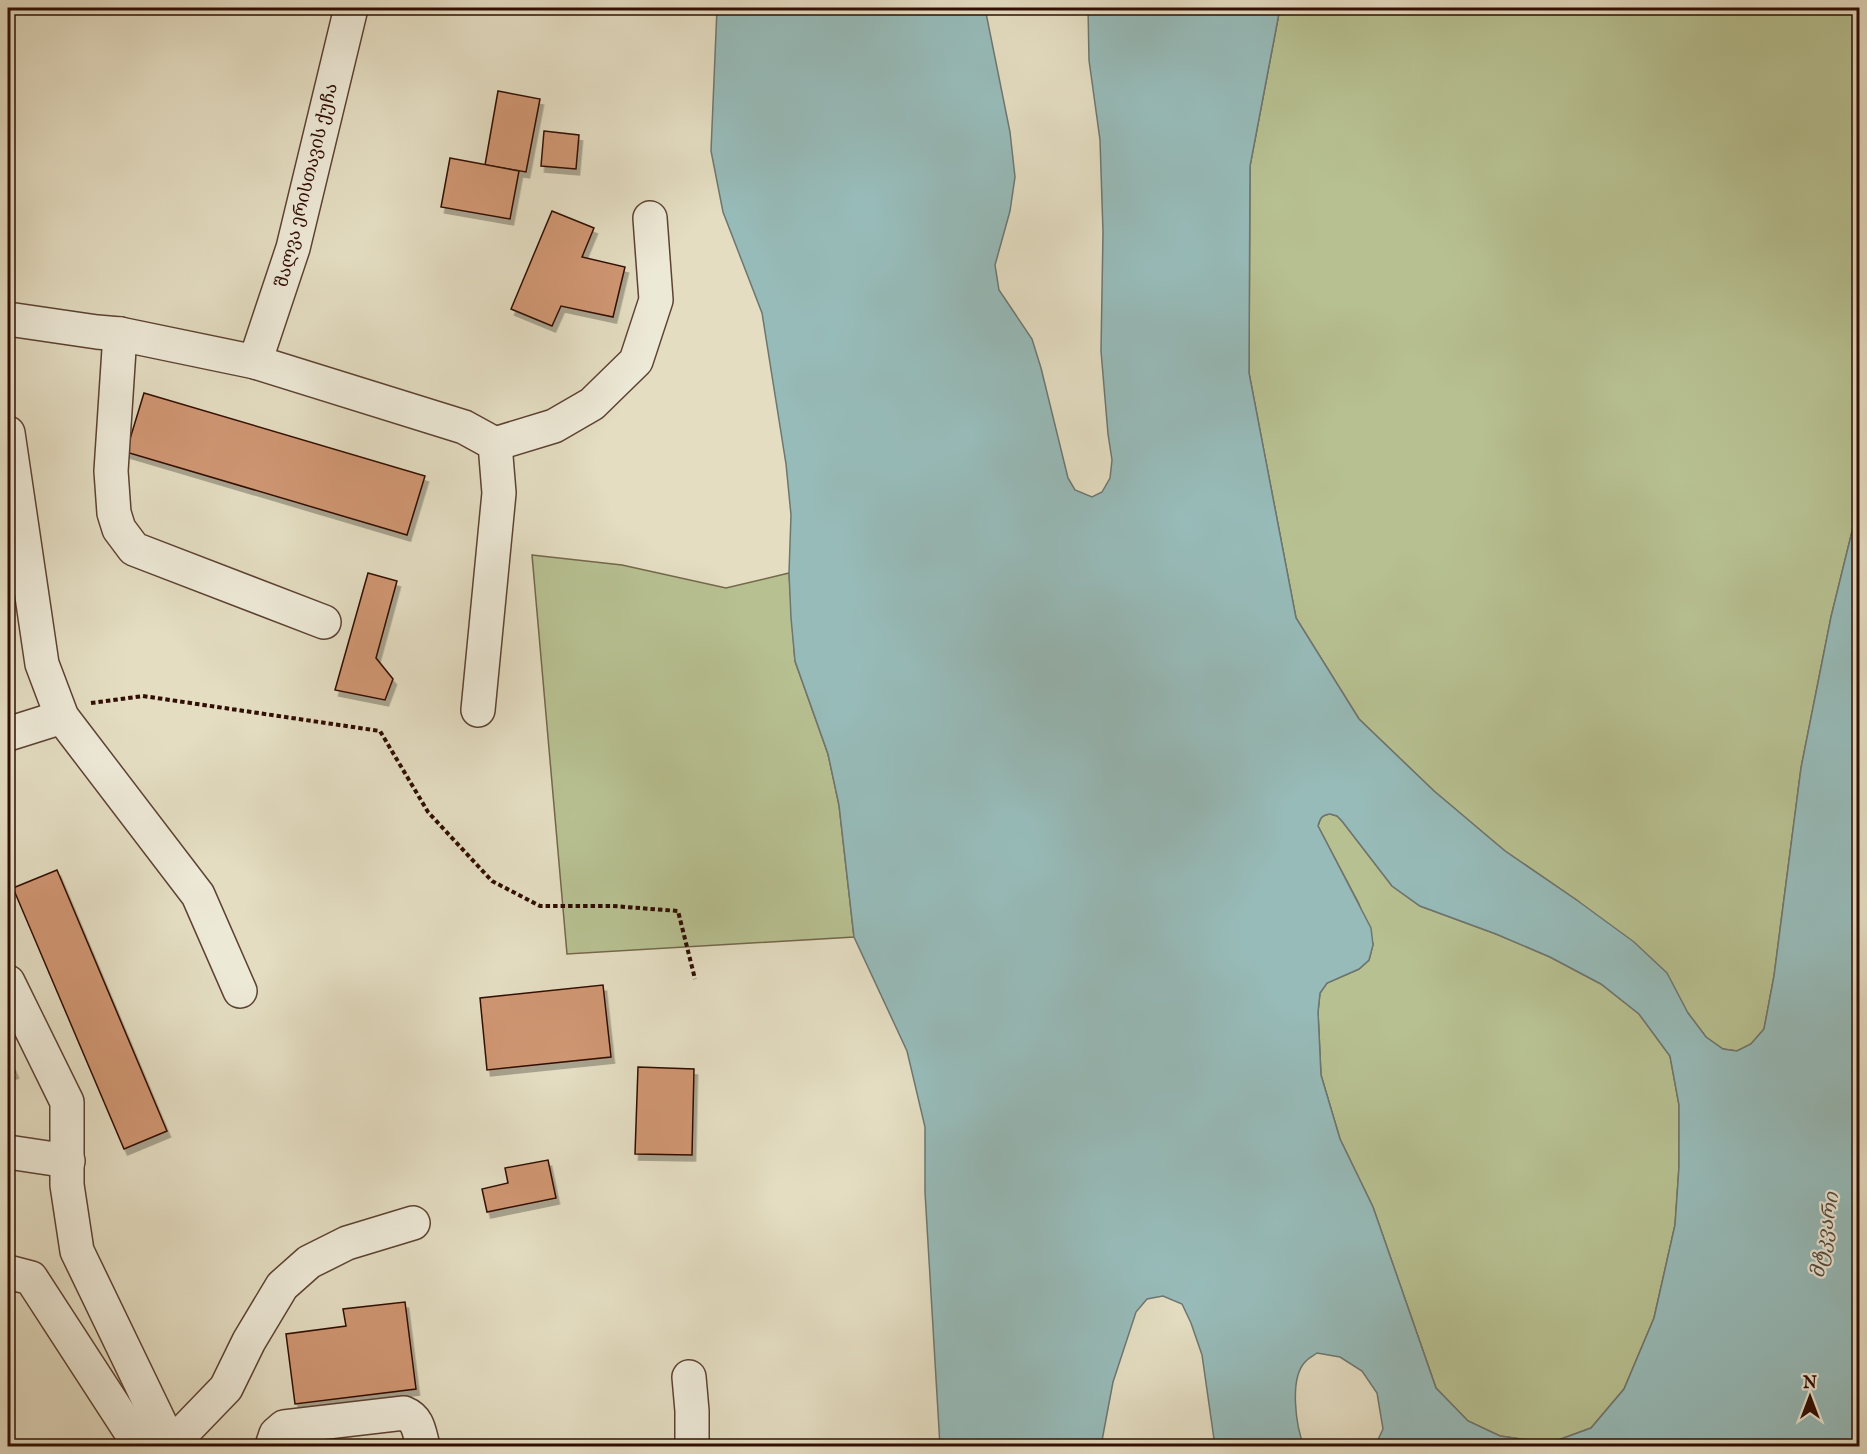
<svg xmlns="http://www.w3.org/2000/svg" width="1867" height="1454" font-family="'IM FELL English','Noto Serif Georgian',serif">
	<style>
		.green { fill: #b7c091; stroke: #74674a; stroke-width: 1.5 }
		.water { fill: #97bbb9; stroke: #6e7670; stroke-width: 1.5; fill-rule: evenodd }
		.building { fill: #cf9672; stroke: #300e02; stroke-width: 1.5; filter: url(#shadow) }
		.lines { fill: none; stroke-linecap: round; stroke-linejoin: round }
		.minor-casing { stroke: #5d4232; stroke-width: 36 }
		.path { stroke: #300e02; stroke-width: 4; stroke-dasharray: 4.5 3; stroke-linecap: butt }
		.minor { stroke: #ede9d7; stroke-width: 33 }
		.labels { text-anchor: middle; stroke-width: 4.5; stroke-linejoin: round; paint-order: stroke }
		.street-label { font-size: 18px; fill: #300e02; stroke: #ede9d7 }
		.water-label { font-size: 20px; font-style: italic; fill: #544b42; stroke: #ede9d7 }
	</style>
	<defs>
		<filter id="shadow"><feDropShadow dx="3.5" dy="6" stdDeviation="0" flood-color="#0004"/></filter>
	</defs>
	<rect width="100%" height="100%" fill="#e4ddc2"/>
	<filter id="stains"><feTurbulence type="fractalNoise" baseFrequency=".00333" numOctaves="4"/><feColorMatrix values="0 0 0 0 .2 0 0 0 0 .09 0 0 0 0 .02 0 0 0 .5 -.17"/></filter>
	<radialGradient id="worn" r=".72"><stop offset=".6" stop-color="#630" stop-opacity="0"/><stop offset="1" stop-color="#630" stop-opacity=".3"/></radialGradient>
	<g class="green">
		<polygon points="1280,8 1859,8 1859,503 1831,617 1801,768 1774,976 1764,1029 1751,1044 1737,1051 1723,1049 1706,1037 1688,1013 1578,901 1505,851 1434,791 1359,719 1296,618 1249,373 1250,166"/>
		<polygon points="532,555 622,565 726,588 789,573 795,661 828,754 839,805 854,937 567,954"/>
		<path d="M1330,814L1337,816L1342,821L1392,886L1420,906L1496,934L1550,957L1601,984L1639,1014L1670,1056L1679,1105V1167L1675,1225L1654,1318L1624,1389L1591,1428L1550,1443L1500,1436L1468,1421L1436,1388L1373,1207L1340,1139L1321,1075L1318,1012L1320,993L1327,983L1359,969L1369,960L1373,944L1359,904L1318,826C1320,818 1322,815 1330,814Z"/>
	</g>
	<path class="water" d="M717,8H985L1010,132L1015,177L1010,211L995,265L999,290L1032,339L1041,368L1068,478L1075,490L1092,497L1102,492L1110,478L1112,460L1108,434L1101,351L1103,232L1100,140L1089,60L1088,8H1280L1250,166L1249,373L1296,618L1359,719L1434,791L1505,851L1578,901L1634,942L1667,973L1688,1013L1706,1037L1723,1049L1737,1051L1751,1044L1764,1029L1774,976L1801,768L1831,617L1859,503V1446H1375L1383,1429L1377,1393L1362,1371L1340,1357L1317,1353C1313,1356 1308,1358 1305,1362C1289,1379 1296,1427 1304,1446H1215L1202,1355L1191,1323L1182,1304L1163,1296L1147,1299L1136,1312L1113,1382L1101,1446H940L925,1192V1127L907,1051L854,937L839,805L828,754L795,661L791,618L789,573L791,515L786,464L762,313L723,212L711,151ZM1330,814L1337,816L1342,821L1392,886L1420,906L1496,934L1550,957L1601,984L1639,1014L1670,1056L1679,1105V1167L1675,1225L1654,1318L1624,1389L1591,1428L1550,1443L1500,1436L1468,1421L1436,1388L1373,1207L1340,1139L1321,1075L1318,1012L1320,993L1327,983L1359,969L1369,960L1373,945L1371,928L1318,826C1320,818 1322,815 1330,814Z"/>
	<g class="building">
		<polygon points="498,91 540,99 526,172 485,165"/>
		<polygon points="544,131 579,135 576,169 541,166"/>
		<polygon points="450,158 519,171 510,219 441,207"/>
		<polygon points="552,211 594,228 582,257 625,267 613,317 561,306 552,326 511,309"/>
		<polygon points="144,393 425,476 407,535 126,452"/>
		<polygon points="368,573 397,581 376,658 393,679 385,700 335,690"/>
		<polygon points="57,870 167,1131 124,1149 13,888"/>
		<polygon points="603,985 611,1057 487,1070 480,998"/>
		<polygon points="8,1056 15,1072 8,1075"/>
		<polygon points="638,1067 694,1069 692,1155 635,1154"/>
		<polygon points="548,1160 556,1198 487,1212 482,1189 508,1183 505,1168"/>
		<polygon points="405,1302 416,1389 295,1404 286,1334 346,1326 343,1309"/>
		<polygon points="245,1442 245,1446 200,1446"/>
	</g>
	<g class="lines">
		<defs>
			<g id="minor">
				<polyline points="8,319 97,332 120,334 255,362 464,427 495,444 499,493 478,710"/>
				<polyline points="120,334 111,471 114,513 119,529 134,549 324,622"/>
				<polyline points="255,362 293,248 351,8"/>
				<polyline points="8,433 42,664 62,717 198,895 240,991"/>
				<polyline points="495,444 554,426 592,404 636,361 656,300 650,218"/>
				<polyline points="8,734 62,717"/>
				<polyline points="8,982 67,1102 67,1185 77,1251 171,1446"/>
				<polyline points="8,1152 68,1161"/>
				<polyline points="8,1272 31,1278 140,1446"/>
				<polyline points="689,1377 692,1411 692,1446"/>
				<polyline points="170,1446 226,1388 249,1341 282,1286 309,1262 347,1243 413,1223"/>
				<path d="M272,1446L276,1434L284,1427L404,1413C419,1419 419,1432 423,1446"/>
			</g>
		</defs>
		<use href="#minor" class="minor-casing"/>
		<polyline class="path" points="91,703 143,696 380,731 428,812 492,881 540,906 613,906 678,911 695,979"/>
		<use href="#minor" class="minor"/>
	</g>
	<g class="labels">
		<g class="street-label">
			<text transform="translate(306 185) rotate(-76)" y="6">შალვა ერისთავის ქუჩა</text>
		</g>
		<g class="water-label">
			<text transform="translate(1824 1235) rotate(-80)" y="7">მტკვარი</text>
		</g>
	</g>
	<rect width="1867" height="1454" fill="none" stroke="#e4ddc2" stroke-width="30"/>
	<rect x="9" y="9" width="1849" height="1436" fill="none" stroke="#300e02" stroke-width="3"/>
	<rect x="15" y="15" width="1837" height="1424" fill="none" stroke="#300e02" stroke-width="1.5"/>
	<g transform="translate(1810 1397)" stroke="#ede9d7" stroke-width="4.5" paint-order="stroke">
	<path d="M0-4.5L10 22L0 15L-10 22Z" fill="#300e02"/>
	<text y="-9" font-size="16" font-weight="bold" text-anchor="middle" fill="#300e02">N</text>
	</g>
	<rect width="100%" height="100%" filter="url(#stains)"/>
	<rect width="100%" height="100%" fill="url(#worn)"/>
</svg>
